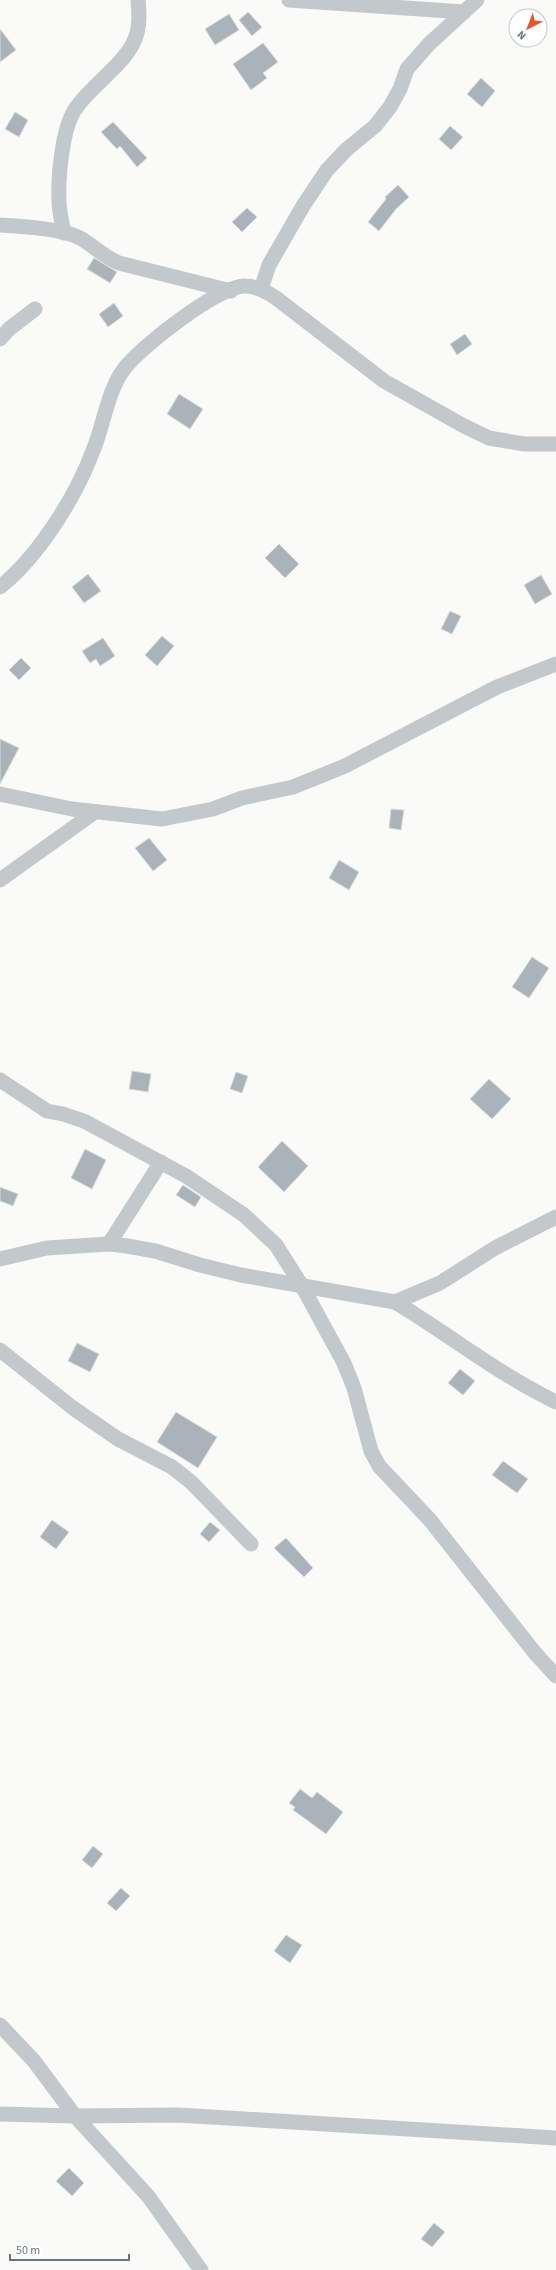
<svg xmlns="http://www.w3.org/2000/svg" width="556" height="2270" font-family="'Source Sans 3',sans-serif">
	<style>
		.building { fill: #aab3b9; stroke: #dcdcda }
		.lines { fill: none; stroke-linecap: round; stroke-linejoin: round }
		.street { stroke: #c3c8cc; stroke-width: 15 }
	</style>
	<rect width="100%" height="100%" fill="#fafaf8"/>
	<g class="building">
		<polygon points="248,12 262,27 252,36 239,20"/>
		<polygon points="229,14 239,30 215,45 205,29"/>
		<polygon points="0,29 16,50 0,62"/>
		<polygon points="263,43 278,62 263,73 267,78 251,90 233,64"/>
		<polygon points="481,78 495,91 482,107 467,94"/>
		<polygon points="15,112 28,120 19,137 5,129"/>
		<polygon points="113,122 147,158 137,167 120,146 117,149 101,132"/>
		<polygon points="450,126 463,137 451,150 439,139"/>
		<polygon points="398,185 409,197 396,209 379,231 368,222 386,199 385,197"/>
		<polygon points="247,208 257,217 242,232 232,222"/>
		<polygon points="94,258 117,272 110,283 87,269"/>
		<polygon points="114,303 123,316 108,327 99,314"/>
		<polygon points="465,334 472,344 457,355 450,344"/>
		<polygon points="179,394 203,409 190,429 167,414"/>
		<polygon points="279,544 299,564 285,578 265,558"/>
		<polygon points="88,574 101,591 84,603 72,587"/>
		<polygon points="541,575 552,594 535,604 524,585"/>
		<polygon points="450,611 461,616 452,634 441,629"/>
		<polygon points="162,636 174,646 157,666 145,655"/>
		<polygon points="103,638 115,656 100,666 96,659 90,663 82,651"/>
		<polygon points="21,658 31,668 19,680 9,670"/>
		<polygon points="0,739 19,748 0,784"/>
		<polygon points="391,809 404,810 401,830 389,828"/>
		<polygon points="149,838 167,860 153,871 135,848"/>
		<polygon points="339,860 359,872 349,890 329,878"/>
		<polygon points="532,957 549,968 529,998 512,987"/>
		<polygon points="132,1071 151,1074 148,1092 129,1089"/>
		<polygon points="236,1072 248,1076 242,1093 230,1089"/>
		<polygon points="489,1079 511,1099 492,1119 470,1099"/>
		<polygon points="282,1141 308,1166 284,1192 258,1167"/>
		<polygon points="85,1149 106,1160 92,1189 71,1178"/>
		<polygon points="183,1185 201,1197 195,1207 176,1195"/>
		<polygon points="0,1187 18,1194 13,1206 0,1201"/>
		<polygon points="77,1343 99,1354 90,1372 68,1361"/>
		<polygon points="460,1369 475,1381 463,1395 448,1383"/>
		<polygon points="176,1412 217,1437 198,1468 157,1442"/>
		<polygon points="503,1461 528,1479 517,1493 492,1475"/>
		<polygon points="52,1520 69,1532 56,1549 40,1537"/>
		<polygon points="210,1522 220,1530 209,1542 200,1534"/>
		<polygon points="286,1538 313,1568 304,1577 274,1548"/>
		<polygon points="300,1789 312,1798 317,1792 343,1812 326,1834 293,1810 295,1807 289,1803"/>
		<polygon points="93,1846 103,1854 92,1868 82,1860"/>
		<polygon points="121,1888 130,1896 116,1911 107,1903"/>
		<polygon points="286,1935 302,1945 290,1963 274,1951"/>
		<polygon points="69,2168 84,2183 72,2196 56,2181"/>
		<polygon points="434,2223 445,2232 432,2247 421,2239"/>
	</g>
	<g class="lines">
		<g class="street">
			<polyline points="289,0 464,12"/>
			<path d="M0,225C19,226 64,229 80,238C94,246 104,257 119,263L231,291"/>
			<path d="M64,233C62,223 59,211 59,200C58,177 62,131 74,111C90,85 130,62 137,33C140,22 139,11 138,0"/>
			<polyline points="261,289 269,265 303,206 327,170 347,149 375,126 390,107 400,89 407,69 429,44 477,0"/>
			<polyline points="0,339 9,329 35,309"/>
			<path d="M0,587C39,556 77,495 94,448C104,423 108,390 124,369C140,347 220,285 245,286C257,286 267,292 276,298L384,381L464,426L489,438L524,444H556"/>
			<polyline points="0,794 72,809 162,819 213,809 242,798 293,787 345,766 497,687 556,664"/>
			<polyline points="0,880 95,812"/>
			<polyline points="0,1080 47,1111 63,1114 84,1121 186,1176 244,1215 276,1245 302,1286 344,1363 354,1388 371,1451 379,1466 430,1520 535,1653 556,1676"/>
			<polyline points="109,1244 161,1162"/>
			<polyline points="0,1259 47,1248 109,1244 127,1246 155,1251 200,1265 241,1275 395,1302 440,1283 495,1248 556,1217"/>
			<path d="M395,1302C450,1335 498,1374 556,1402"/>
			<polyline points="0,1350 73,1408 118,1439 172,1467 191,1482 251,1544"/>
			<polyline points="0,2025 34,2061 75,2116 148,2196 201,2270"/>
			<polyline points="0,2114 75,2116 178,2115 556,2138"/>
		</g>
	</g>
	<g transform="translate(528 28) rotate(222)"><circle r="19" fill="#ffffff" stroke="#c1c8cd"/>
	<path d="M0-3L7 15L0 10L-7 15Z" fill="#e4572e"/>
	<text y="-6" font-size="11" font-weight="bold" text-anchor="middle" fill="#657683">N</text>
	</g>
	<path d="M10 2254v6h119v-6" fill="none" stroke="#657683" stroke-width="2"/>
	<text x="16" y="2254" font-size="12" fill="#657683" stroke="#ffffff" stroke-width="3" paint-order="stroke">50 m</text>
</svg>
